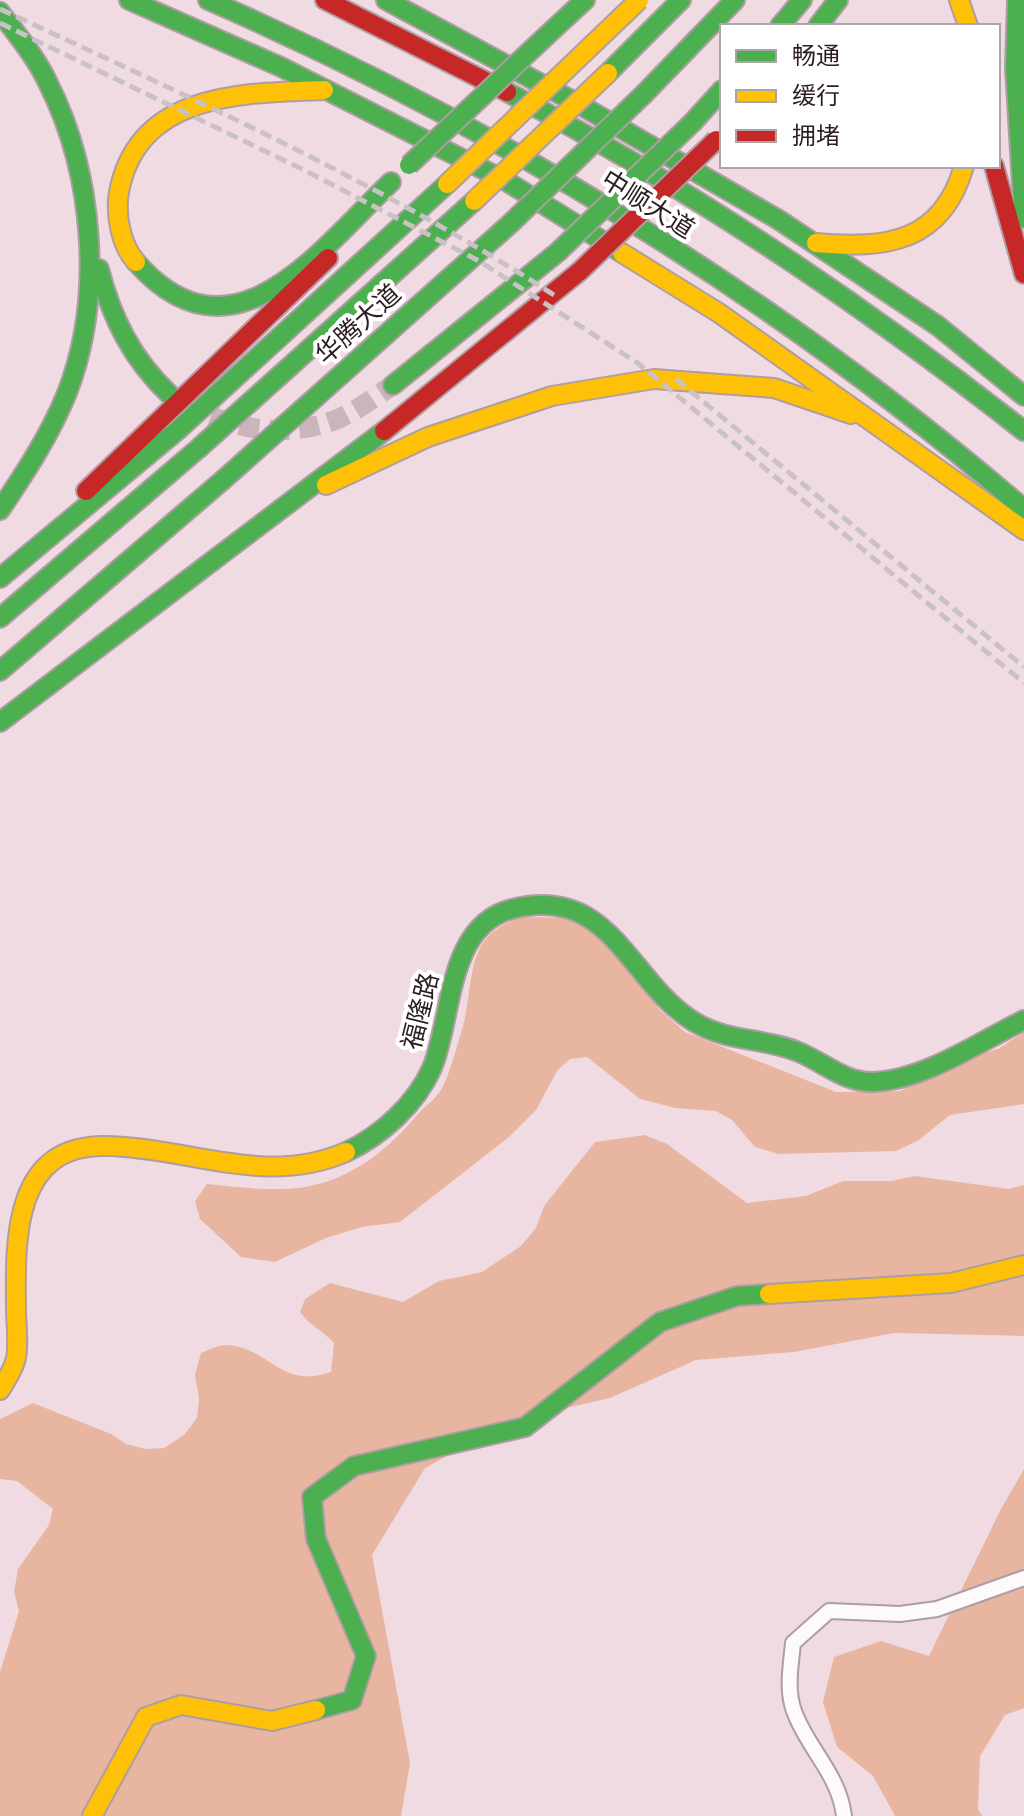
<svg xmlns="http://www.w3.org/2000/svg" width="1024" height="1816" font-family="'Zilla Slab','Noto Sans SC',serif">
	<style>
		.green { fill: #e8b6a0 }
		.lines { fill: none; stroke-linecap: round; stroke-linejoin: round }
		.secondary-tunnel { stroke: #cab5bd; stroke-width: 20; stroke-dasharray: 20 10; stroke-linecap: butt }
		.street-casing { stroke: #ae9da3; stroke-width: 18 }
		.fast-casing { stroke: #ae9da3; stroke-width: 22 }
		.slow-casing { stroke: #ae9da3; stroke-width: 22 }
		.jam-casing { stroke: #ae9da3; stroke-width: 22 }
		.street { stroke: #fdfafb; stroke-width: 14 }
		.fast { stroke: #4caf50; stroke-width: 18 }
		.slow { stroke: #ffc107; stroke-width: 18 }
		.jam { stroke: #c62828; stroke-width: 18 }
		.rail { stroke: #c8c2c4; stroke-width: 5; stroke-dasharray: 12 6; stroke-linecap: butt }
		.fast-bridge-casing { stroke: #ae9da3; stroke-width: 22; stroke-linecap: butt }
		.slow-bridge-casing { stroke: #ae9da3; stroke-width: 22; stroke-linecap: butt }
		.jam-bridge-casing { stroke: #ae9da3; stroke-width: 22; stroke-linecap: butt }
		.fast-bridge { stroke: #4caf50; stroke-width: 18 }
		.slow-bridge { stroke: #ffc107; stroke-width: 18 }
		.jam-bridge { stroke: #c62828; stroke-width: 18 }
		.labels { text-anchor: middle; stroke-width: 8; stroke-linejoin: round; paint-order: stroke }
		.street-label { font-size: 26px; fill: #2c1d23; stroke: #fff }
	</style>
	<rect width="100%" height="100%" fill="#f1dbe3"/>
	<g class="green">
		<path d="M522,917L569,918L584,926L609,944L660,1010L685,1032L836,1092L900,1091L934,1075L953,1061L998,1049L1024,1032V1104L950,1115L919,1140L896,1151L779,1154L755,1147L732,1120L716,1111L676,1108L640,1099L587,1057L570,1059L557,1071L536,1110L509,1137L400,1222L362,1227L326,1238L275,1262L241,1257L200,1219L195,1201L207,1184C238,1187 274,1192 305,1187C355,1178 388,1149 420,1112C427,1105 436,1098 441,1090C451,1072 457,1045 463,1026C476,976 463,936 522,917Z"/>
		<path d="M645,1135L667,1144L747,1203L806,1196L843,1181H891L915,1176L1009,1189L1024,1185V1336L894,1333L794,1352L696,1360L610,1398L513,1420L425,1468L372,1555L410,1763L401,1816H0V1672L19,1611L14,1592L18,1569L49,1525L53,1509L17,1481L0,1479V1419L33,1403L111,1434L126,1444L146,1449L164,1448L184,1435L197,1418L199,1399L195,1375L201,1353C209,1350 218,1345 225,1345C269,1346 280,1390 331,1372L334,1343C323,1331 309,1325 300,1312L305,1299L330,1283L403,1302L439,1281L482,1272L521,1246L536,1228L544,1206L595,1142Z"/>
		<polygon points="1024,1469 1024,1708 1005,1715 980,1756 978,1809 982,1816 895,1816 873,1776 837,1747 823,1702 834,1657 881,1641 929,1656 1001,1509"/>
	</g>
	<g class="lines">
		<path class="secondary-tunnel" d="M184,403C230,430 289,440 340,418C358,410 376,396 393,385"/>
		<defs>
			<path id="street" d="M844,1816C839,1774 807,1748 794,1711C786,1689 791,1665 793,1643L829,1611L900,1614L937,1609L1024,1578"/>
			<g id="fast">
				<polyline points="129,0 281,67 506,181 622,253"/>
				<path d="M208,0C501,128 781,300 1024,509"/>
				<polyline points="386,0 582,106 779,220 938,326 1024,396"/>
				<polyline points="1017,0 1015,68 1024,218"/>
				<path d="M0,12C17,35 36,57 48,83C94,174 104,298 67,393C50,435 25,473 0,510"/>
				<polyline points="780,26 802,0"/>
				<polyline points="818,26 838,0"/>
				<polyline points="543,39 585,0"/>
				<polyline points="608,73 681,0"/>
				<path d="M507,92C690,188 861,303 1024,431"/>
				<polyline points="645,93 735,0"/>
				<polyline points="693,122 722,90"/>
				<path d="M136,262C232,371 318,252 391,182"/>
				<path d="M99,269C112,319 132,359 170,395"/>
				<polyline points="393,385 558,252"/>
				<polyline points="0,578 179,429 447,184"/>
				<polyline points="0,618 199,448 474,201"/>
				<polyline points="0,671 223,480 511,223"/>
				<polyline points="0,722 384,431"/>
				<path d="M346,1152C381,1136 416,1104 432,1068C453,1018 446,926 512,909C613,884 628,983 696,1023C728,1042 767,1038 801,1053C824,1063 846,1083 873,1082C925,1080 979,1042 1024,1020"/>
				<polyline points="316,1710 352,1700 366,1656 316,1539 312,1497 354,1466 525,1427 660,1322 737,1296 769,1294"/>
			</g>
			<g id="slow">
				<polyline points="959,0 968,26"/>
				<path d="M816,243C886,249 942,243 964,166"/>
				<polyline points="622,253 719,313 1024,530"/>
				<path d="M136,262C121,245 115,215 119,192C138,92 243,93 324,90"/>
				<polyline points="326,485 428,437 552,396 654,379 774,388 851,414"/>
				<polyline points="769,1294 951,1283 1024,1265"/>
				<path d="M0,1390C6,1380 14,1369 16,1358C19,1342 16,1325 16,1309C15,1238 13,1143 108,1146C190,1148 266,1187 346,1152"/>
				<polyline points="92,1816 146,1717 181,1705 272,1721 316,1710"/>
			</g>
			<g id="jam">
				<polyline points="325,0 507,92"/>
				<polyline points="994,166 1024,274"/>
				<polyline points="384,431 580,271"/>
				<polyline points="86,491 328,258"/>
			</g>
		</defs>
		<use href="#street" class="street-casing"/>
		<use href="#fast" class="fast-casing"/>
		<use href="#slow" class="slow-casing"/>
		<use href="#jam" class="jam-casing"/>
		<use href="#street" class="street"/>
		<use href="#fast" class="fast"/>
		<use href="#slow" class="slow"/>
		<use href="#jam" class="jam"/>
		<g class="rail">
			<path d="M0,9C185,95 383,184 554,295"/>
			<polyline points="0,23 306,171 479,261 639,364 1024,683"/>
			<polyline points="676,379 1024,667"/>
		</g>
		<defs>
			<g id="fast-bridge">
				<polyline points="409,165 543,39"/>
				<polyline points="511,223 645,93"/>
				<polyline points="558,252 693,122"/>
			</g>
			<g id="slow-bridge">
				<polyline points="447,184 639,0"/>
				<polyline points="474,201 608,73"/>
			</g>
			<polyline id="jam-bridge" points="580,271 716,140"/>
		</defs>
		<use href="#fast-bridge" class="fast-bridge-casing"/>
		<use href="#slow-bridge" class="slow-bridge-casing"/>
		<use href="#jam-bridge" class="jam-bridge-casing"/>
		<use href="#fast-bridge" class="fast-bridge"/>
		<use href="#slow-bridge" class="slow-bridge"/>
		<use href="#jam-bridge" class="jam-bridge"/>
	</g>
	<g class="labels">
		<g class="street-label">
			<text transform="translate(648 204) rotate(32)" y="9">中顺大道</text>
			<text transform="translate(358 324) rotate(-42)" y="9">华腾大道</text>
			<text transform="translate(420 1011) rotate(-76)" y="9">福隆路</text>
		</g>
	</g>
	<rect x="720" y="24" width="280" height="144" fill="#ffffff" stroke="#aba5a7" stroke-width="2"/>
	<rect x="736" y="50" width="40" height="12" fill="#4caf50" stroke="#aba5a7" stroke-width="2"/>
	<text x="792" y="64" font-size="24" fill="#2c1d23">畅通</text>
	<rect x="736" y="90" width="40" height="12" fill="#ffc107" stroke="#aba5a7" stroke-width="2"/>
	<text x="792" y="104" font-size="24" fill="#2c1d23">缓行</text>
	<rect x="736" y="130" width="40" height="12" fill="#c62828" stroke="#aba5a7" stroke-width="2"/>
	<text x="792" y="144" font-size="24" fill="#2c1d23">拥堵</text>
</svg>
